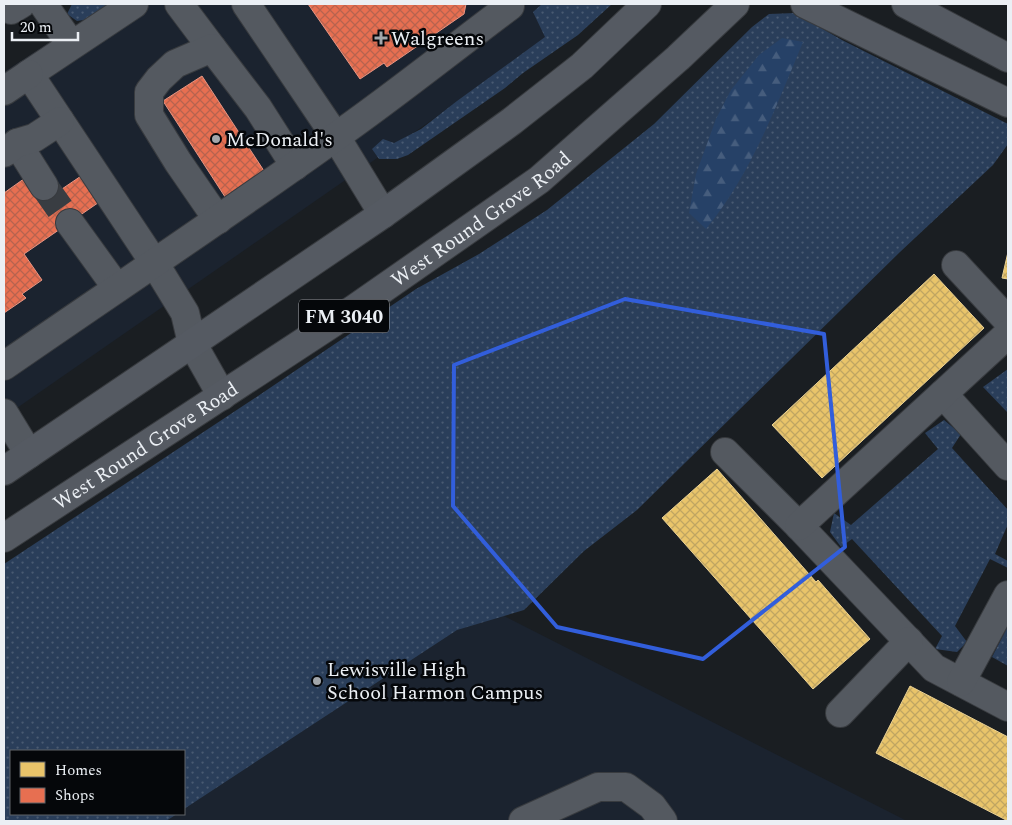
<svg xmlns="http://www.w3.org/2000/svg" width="1012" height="825" font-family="Spectral,serif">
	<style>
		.built { fill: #1b232f; fill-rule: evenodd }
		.grass { fill: url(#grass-dots) }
		.forest { fill: url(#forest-firs) }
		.homes { fill: url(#homes-cross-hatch); stroke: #ead193 }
		.shops { fill: url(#shops-cross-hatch); stroke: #e89582 }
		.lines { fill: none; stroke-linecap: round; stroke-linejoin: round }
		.minor-tunnel { stroke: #393d42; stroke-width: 28; stroke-dasharray: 28 14; stroke-linecap: butt }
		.minor-casing { stroke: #383b3f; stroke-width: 30 }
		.major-casing { stroke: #383b3f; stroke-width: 30 }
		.minor { stroke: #545960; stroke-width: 28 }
		.major { stroke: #555a62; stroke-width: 28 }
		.marked { fill: none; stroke: #325edb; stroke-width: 4; stroke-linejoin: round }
		.poi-dot { fill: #a2a6aa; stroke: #05070a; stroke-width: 2 }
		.labels { text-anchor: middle; stroke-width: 5; stroke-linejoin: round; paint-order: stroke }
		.shield { fill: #05070a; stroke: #a6a9ae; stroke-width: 1 }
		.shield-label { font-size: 19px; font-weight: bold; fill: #ebeff4 }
		.poi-label { font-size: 20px; fill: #ebeff4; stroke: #05070a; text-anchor: start }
		.street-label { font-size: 20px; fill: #ebeff4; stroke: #05070a }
	</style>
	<defs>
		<pattern id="grass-dots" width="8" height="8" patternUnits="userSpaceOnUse" patternTransform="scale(1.25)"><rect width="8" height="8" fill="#2a3e5a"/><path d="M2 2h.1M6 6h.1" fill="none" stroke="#495a72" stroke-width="1.8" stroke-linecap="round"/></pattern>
		<pattern id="forest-firs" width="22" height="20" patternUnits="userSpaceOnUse" patternTransform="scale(1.25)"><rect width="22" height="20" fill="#264167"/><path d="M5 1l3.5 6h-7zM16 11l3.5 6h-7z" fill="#465d7d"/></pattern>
		<pattern id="homes-cross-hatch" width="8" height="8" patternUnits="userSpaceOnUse" patternTransform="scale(1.25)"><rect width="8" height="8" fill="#e9c46a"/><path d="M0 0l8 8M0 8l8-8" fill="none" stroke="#c0a562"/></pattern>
		<pattern id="shops-cross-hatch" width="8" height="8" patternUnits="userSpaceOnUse" patternTransform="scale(1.25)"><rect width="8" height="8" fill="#e76f51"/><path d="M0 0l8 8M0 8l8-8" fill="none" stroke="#b7634f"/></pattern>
	</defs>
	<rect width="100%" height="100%" fill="#1a1e22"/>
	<g class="built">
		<polygon points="108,4 551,4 566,27 4,417 4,72"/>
		<path d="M215,469L907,821H4V610ZM11,751H184V814H11Z"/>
	</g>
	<g class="grass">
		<polygon points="72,4 116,4 90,19 77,21 67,14"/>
		<polygon points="542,4 612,4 578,35 523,73 505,88 408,155 397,159 379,159 372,149 383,139 394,143 421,129 457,101 545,37 533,12"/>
		<polygon points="795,13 842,40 1008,124 1008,144 993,165 900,252 637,510 584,551 524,610 457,630 184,809 184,751 11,751 11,814 177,814 166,821 4,821 4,564 258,396 416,289 479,254 547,210 654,124 752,27 769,14"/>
		<polygon points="1008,369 1008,413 983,387"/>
		<polygon points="944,420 961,434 952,448 1008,510 1008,524 995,554 1008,561 1008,568 990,559 955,626 967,642 957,652 935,649 942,636 852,539 841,547 830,532 834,513 851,525 938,449 925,433"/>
		<polygon points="1008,626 1008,666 992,657"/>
	</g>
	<path class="forest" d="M782,38L803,42C776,107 751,174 706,229L689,213L696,174L716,119L731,90L759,55Z"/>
	<g class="homes">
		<polygon points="1008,252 1008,279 1002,278"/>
		<polygon points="934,274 984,328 822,478 772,425"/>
		<polygon points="717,469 816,582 818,580 870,639 813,689 662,518"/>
		<polygon points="910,686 1008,737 1008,821 876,753"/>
	</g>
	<g class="shops">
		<polygon points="308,4 466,4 464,14 387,67 384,63 360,79"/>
		<polygon points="202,76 268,177 229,203 163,101"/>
		<polygon points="42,166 59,191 87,172 105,198 24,254 42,280 22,294 26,298 4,313 4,193"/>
	</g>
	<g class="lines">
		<polyline class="minor-tunnel" points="44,186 70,223"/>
		<defs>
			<g id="minor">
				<polyline points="43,4 71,44"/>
				<polyline points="134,4 29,74 155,264 185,313 192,343 222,396"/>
				<polyline points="179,4 212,48"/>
				<polyline points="246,4 336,137 383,214"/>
				<polyline points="11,10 21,4"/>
				<polyline points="4,91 29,74"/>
				<polyline points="17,143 44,186"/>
				<polyline points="4,153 17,143 34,138 60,121"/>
				<polyline points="218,220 178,162 149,115 149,92 159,79 175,64 212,48 258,108 295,166"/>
				<polyline points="70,223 117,288"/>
				<polyline points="956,265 1008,321"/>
				<path d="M4,366C114,290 225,216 334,138C394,96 451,50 510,6L508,4"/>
				<polyline points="943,394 1008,466"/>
				<polyline points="4,413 29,454"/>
				<polyline points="725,452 799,526 934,668 1008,707"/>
				<polyline points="799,526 1008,334"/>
				<polyline points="961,682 1008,595"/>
				<polyline points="840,713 909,641"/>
				<polyline points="523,821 598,787 626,787 652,806 663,821"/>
			</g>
			<g id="major">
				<polyline points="805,4 1008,103"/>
				<polyline points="906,4 1008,58"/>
				<polyline points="4,471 383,214 512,121 582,66 647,4"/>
				<path id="s1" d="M4,538L354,309L539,180L678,58L735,4"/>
			</g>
		</defs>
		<use href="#minor" class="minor-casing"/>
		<use href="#major" class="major-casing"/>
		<use href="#minor" class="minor"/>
		<use href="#major" class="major"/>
	</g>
	<path class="marked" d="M625,299L824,334L845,547L703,659L557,627L453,506L454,365Z"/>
	<g class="poi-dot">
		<path d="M378.5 30.5h5v5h5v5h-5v5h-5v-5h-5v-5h5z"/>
		<circle cx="216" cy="139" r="5"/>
		<circle cx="317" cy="681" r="5"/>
	</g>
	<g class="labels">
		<rect class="shield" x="299" y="299.5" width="90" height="33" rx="4"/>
		<g class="shield-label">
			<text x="344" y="323">FM 3040</text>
		</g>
		<g class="poi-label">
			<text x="391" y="45">Walgreens</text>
			<text x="226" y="146">McDonald's</text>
			<text x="327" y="676">Lewisville High<tspan x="327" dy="23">School Harmon Campus</tspan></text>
		</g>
		<g class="street-label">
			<text dy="7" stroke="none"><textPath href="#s1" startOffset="574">West Round Grove Road</textPath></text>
			<text dy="7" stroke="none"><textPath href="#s1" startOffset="169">West Round Grove Road</textPath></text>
		</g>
	</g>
	<rect width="1012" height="825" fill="none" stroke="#ebeff4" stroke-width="10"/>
	<rect x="10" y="750" width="175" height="65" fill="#05070a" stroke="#616468"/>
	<rect x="20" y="762" width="25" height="15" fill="#e9c46a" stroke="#616468"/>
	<text x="55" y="775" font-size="15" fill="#ebeff4">Homes</text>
	<rect x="20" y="788" width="25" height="15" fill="#e76f51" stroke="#616468"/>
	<text x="55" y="800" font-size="15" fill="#ebeff4">Shops</text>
	<path d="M12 32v8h66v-8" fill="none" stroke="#ebeff4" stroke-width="2.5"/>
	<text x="20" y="32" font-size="15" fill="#ebeff4" stroke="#05070a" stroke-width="4" paint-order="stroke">20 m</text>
</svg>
